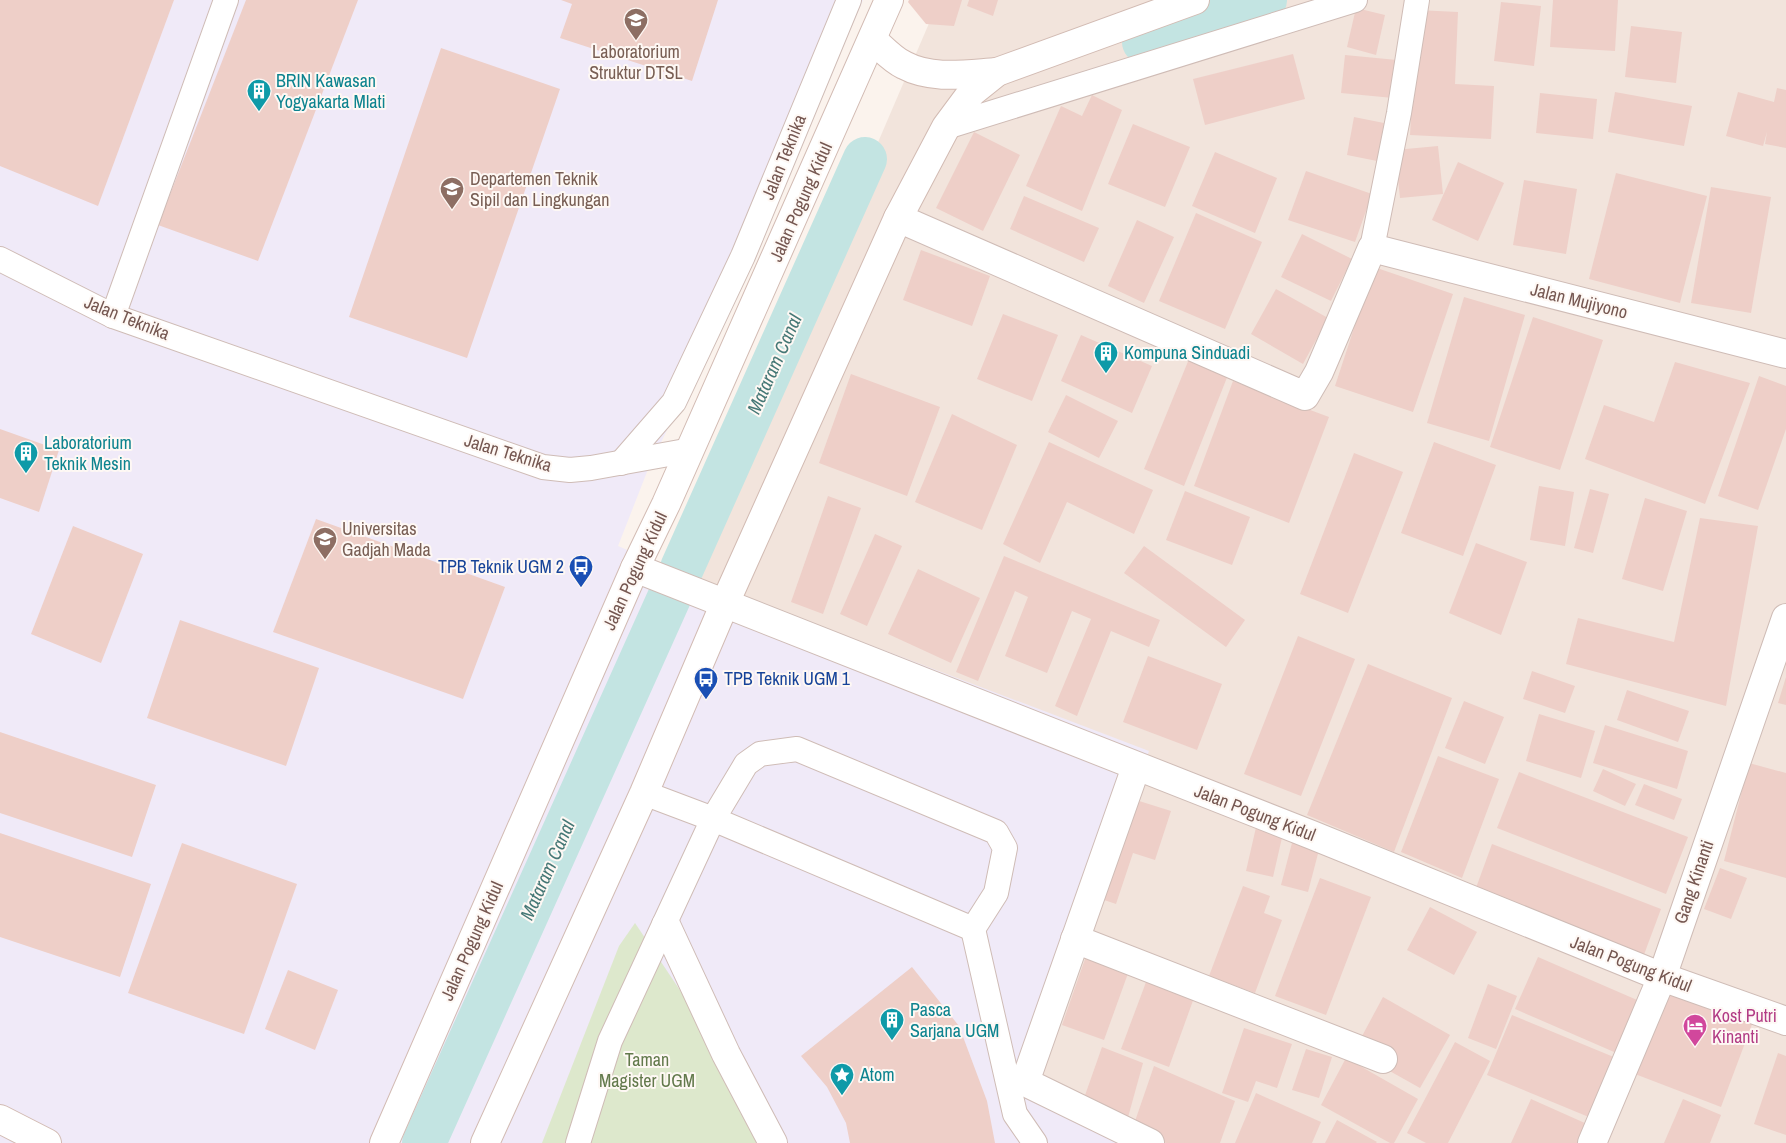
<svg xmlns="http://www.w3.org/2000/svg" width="1786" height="1143" font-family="'Archivo Narrow',sans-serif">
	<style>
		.residential { fill: #f2e4dc }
		.education { fill: #f0eaf8 }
		.green { fill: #dde8cc }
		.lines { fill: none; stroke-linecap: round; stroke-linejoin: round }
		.canal { stroke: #c3e4e2; stroke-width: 44 }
		.building { fill: #eecfc8 }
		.lane-casing { stroke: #cfbcb6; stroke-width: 26 }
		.street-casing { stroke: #cfbcb6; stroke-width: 30 }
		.secondary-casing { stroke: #d2bbb3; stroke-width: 30 }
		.lane { stroke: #fff; stroke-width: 24 }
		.street { stroke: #fff; stroke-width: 28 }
		.secondary { stroke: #fff; stroke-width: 28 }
		.labels { text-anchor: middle; stroke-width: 4; stroke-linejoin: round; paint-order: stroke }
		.education-label { font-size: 18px; fill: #785e54; stroke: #fef8f4; text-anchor: start }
		.culture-label { font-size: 18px; fill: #0d838f; stroke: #fef8f4; text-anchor: start }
		.street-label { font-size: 18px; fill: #755751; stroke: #fef8f4 }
		.transit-label { font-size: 18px; fill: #164399; stroke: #fef8f4; text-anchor: end }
		.hotel-label { font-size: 18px; fill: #b23c85; stroke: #fef8f4; text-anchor: start }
		.park-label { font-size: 18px; fill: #62794b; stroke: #fef8f4 }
		.water-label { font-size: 19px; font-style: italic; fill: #467876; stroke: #fef8f4 }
	</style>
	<rect width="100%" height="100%" fill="#fbf3ed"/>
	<polygon class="residential" points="939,0 1786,0 1786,1143 449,1143"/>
	<polygon class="education" points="0,0 863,0 789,174 647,472 618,546 684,574 1149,751 1030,1081 1161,1143 0,1143"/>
	<polygon class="green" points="635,923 720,1050 767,1143 542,1143 619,946"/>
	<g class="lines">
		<g class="canal">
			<polyline points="1144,42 1265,0"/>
			<polyline points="682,568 865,159"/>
			<polyline points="424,1143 669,598"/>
		</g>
	</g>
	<g class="building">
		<polygon points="0,0 174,0 98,206 0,166"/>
		<polygon points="246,0 358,0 258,261 158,225"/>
		<polygon points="561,0 718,0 692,81 560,38 572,4"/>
		<polygon points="909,0 962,0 954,26 926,24 908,2"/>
		<polygon points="969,0 998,0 993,16 967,6"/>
		<polygon points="1553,0 1618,0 1615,51 1550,47"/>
		<polygon points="1501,2 1541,6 1534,66 1494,61"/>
		<polygon points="1356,8 1385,15 1376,55 1347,47"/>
		<polygon points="1417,10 1458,12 1455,84 1494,86 1491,139 1410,135"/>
		<polygon points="1631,26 1682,32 1676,83 1625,77"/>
		<polygon points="441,48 560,89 467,358 349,317"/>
		<polygon points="1293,54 1305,99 1205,125 1193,79"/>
		<polygon points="1345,55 1397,60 1393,98 1341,93"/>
		<polygon points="1777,88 1786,90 1786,148 1765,144 1767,132 1763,146 1726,136 1738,92 1774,102"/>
		<polygon points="1615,92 1692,106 1684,146 1608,132"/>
		<polygon points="1540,93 1597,99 1593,139 1536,133"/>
		<polygon points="1092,95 1122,110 1082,211 1026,186 1061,106 1082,116"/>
		<polygon points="1354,117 1384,123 1377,161 1347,155"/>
		<polygon points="1133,124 1190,147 1165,207 1108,184"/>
		<polygon points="974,132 1020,155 983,231 936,208"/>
		<polygon points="1438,146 1443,194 1400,198 1395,150"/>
		<polygon points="1215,152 1277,178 1255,233 1192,206"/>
		<polygon points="1458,162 1504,183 1478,241 1432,220"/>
		<polygon points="1306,171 1372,194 1355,242 1288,220"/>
		<polygon points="1616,173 1707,196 1680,303 1589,279"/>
		<polygon points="1524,180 1577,189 1566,254 1513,245"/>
		<polygon points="1711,187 1771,197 1751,313 1691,303"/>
		<polygon points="1024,196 1099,228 1084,262 1010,229"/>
		<polygon points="1196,213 1262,242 1225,329 1159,301"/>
		<polygon points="1137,220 1174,237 1144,303 1108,286"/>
		<polygon points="1302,234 1352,259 1331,301 1281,277"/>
		<polygon points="921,250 990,276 972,326 903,300"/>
		<polygon points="1374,267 1453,294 1413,412 1335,386"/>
		<polygon points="1276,289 1328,318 1303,364 1251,334"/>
		<polygon points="1464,297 1525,315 1489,441 1427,423"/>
		<polygon points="1003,314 1058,335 1032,401 977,379"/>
		<polygon points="1533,317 1603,340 1560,470 1490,447"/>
		<polygon points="1081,335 1152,366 1132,413 1061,381"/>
		<polygon points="1189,359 1228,375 1184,486 1144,469"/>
		<polygon points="1675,362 1750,383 1705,504 1585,459 1604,405 1654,422"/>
		<polygon points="851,374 940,407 907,496 819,463"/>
		<polygon points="1759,376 1786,386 1786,429 1758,510 1718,496"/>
		<polygon points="1233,381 1329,417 1289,523 1194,486"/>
		<polygon points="1066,395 1118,421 1099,458 1048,432"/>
		<polygon points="952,414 1017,445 982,530 915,502"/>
		<polygon points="0,429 59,450 39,512 0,498"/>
		<polygon points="1049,442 1153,490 1134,534 1067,502 1040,563 1003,544"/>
		<polygon points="1434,442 1496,465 1463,556 1401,533"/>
		<polygon points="1354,453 1403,472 1348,613 1300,594"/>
		<polygon points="1539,486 1574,492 1565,546 1530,540"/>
		<polygon points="1590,489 1609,494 1593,553 1574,548"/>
		<polygon points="1185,491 1250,517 1232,565 1166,540"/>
		<polygon points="828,496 861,508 823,614 791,602"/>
		<polygon points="1645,498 1687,511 1663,591 1622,579"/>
		<polygon points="1700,518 1758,526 1726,706 1566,664 1578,618 1674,642"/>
		<polygon points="316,519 505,587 463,699 273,632"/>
		<polygon points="73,526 143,554 101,663 31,634"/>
		<polygon points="875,534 902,546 867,626 840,614"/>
		<polygon points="1476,543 1527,562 1501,635 1449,613"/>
		<polygon points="1144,546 1245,620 1226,647 1124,573"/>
		<polygon points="1004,556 1160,620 1149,647 1111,631 1077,716 1055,706 1091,619 1072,611 1047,673 1005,656 1028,597 1015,591 978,681 956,672"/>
		<polygon points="918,569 980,598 951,663 888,634"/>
		<polygon points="180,620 319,668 286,766 147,718"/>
		<polygon points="1298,636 1355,659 1301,796 1244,774"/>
		<polygon points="1148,656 1222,684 1197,750 1123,722"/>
		<polygon points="1368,664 1452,698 1394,852 1307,815"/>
		<polygon points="1532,671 1575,686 1565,713 1523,699"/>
		<polygon points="1786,677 1786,705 1778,703"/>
		<polygon points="1627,690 1689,711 1678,742 1617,720"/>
		<polygon points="1464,701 1504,717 1485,764 1445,748"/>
		<polygon points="1539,714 1595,731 1581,778 1526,761"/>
		<polygon points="1605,725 1688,751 1677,789 1593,763"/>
		<polygon points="0,732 156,785 132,857 0,813"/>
		<polygon points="1438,756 1499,779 1462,878 1401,852"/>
		<polygon points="1749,763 1786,773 1786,878 1724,861"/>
		<polygon points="1603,769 1636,784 1625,806 1593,791"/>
		<polygon points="1519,772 1688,837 1666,894 1497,828"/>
		<polygon points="1644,784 1682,799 1674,820 1635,805"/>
		<polygon points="1136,800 1171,811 1155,860 1133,853 1116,904 1104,900"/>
		<polygon points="1257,823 1284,829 1273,877 1246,871"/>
		<polygon points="0,833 151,884 120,977 0,937"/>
		<polygon points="1293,839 1320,846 1308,892 1281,885"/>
		<polygon points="182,843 297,884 244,1034 128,993"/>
		<polygon points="1492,844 1661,909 1642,960 1473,896"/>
		<polygon points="1720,868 1747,878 1731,919 1704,909"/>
		<polygon points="1320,878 1371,897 1326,1015 1275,996"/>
		<polygon points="1243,886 1270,896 1264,913 1282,920 1255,993 1209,976"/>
		<polygon points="1430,907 1477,932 1454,975 1407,950"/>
		<polygon points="1092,939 1135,954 1104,1040 1062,1025"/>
		<polygon points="1538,957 1644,1003 1621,1055 1515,1009"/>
		<polygon points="1152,966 1199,984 1169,1067 1121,1049"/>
		<polygon points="912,967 959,1026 987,1101 995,1143 850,1143 846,1123 827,1087 801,1056"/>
		<polygon points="288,970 338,990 315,1050 265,1029"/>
		<polygon points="1488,984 1517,996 1496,1049 1468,1038"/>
		<polygon points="1669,986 1754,1019 1721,1107 1635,1074"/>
		<polygon points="1383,997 1450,1035 1420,1088 1354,1051"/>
		<polygon points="1512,1015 1621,1060 1596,1120 1487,1075"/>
		<polygon points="1244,1028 1292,1044 1277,1088 1256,1081 1248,1102 1222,1093"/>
		<polygon points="1455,1042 1490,1061 1448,1143 1426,1143 1407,1133"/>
		<polygon points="1102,1047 1143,1063 1127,1121 1083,1101"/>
		<polygon points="1306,1049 1332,1057 1319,1098 1292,1090"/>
		<polygon points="1778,1053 1786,1056 1786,1135 1754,1124"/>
		<polygon points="1346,1058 1418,1099 1394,1143 1390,1143 1321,1105"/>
		<polygon points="1154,1066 1235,1101 1220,1143 1166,1143 1133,1127"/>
		<polygon points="1256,1093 1321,1122 1312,1143 1235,1143"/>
		<polygon points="1531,1099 1596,1128 1590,1143 1511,1143"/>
		<polygon points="1683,1099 1721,1115 1710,1143 1664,1143"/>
		<polygon points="1337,1120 1377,1142 1376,1143 1325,1143"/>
	</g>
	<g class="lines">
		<defs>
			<g id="lane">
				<polyline points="946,127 1355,0"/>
				<polyline points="1372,248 1399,113 1417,0"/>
				<polyline points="0,259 113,316 543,467 570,470 591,468 691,450"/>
				<polyline points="113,316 226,0"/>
				<polyline points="621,463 674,402 743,256 849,0"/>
				<polyline points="973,929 1015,1114 1035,1143"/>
				<polyline points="578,1143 610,1041 713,819 746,764 760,754 797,749 996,832 1005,848 996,893 973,929 713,819 644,793"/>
			</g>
			<g id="street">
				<polyline points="898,218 1305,396 1319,372 1372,248 1786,354"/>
				<polyline points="635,568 1312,835 1662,977 1786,1021"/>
				<polyline points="1136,767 1025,1082 1150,1143"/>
				<polyline points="666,925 726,1054 773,1143"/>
				<polyline points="1075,939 1383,1059"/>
				<polyline points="1592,1143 1662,977 1786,618"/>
			</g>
			<g id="secondary">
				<path d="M873,40C882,48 893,60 904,65C932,80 966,74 997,72"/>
				<polyline points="0,1119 47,1143"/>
				<polyline points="384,1143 635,568 666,504 889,0"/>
				<polyline points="485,1143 644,793 725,603 898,218 946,127 972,92 997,72 1195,0"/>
			</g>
		</defs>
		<use href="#lane" class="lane-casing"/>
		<use href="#street" class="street-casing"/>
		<use href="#secondary" class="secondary-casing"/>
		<use href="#lane" class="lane"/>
		<use href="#street" class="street"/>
		<use href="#secondary" class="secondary"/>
	</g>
	<defs>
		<symbol id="university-pin" viewBox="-11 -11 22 30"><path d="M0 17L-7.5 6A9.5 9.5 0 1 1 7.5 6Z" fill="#8d6e63" stroke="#fef8f4"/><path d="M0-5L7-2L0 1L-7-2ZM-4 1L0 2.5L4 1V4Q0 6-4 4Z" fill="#fff"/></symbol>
		<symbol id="building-pin" viewBox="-11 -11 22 30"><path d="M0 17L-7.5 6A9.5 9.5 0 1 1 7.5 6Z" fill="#0f9aa8" stroke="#fef8f4"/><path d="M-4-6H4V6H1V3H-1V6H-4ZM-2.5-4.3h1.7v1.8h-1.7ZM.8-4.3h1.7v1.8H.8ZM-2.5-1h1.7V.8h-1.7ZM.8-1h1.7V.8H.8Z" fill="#fff"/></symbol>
		<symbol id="bus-pin" viewBox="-11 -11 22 30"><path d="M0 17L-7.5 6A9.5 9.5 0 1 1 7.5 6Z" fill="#1a4fb4" stroke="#fef8f4"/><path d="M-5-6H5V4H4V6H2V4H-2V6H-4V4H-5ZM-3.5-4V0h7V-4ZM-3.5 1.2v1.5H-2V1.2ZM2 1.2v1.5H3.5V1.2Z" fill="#fff"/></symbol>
		<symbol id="hotel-pin" viewBox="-11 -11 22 30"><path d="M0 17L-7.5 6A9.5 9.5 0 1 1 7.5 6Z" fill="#d1479c" stroke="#fef8f4"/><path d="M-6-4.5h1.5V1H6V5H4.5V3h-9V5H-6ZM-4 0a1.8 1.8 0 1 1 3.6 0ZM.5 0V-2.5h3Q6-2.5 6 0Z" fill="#fff"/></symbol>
		<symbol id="sight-pin" viewBox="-11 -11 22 30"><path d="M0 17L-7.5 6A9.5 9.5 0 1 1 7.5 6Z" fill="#0f9aa8" stroke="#fef8f4"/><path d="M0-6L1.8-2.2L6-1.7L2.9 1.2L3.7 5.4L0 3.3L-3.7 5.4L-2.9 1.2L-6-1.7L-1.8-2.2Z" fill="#fff"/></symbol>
	</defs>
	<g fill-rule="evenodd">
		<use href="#university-pin" x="622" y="6" width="28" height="38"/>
		<use href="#building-pin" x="245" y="77" width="28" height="38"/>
		<use href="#university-pin" x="438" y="175" width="28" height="38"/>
		<use href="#building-pin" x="1092" y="339" width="28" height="38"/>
		<use href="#building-pin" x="12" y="439" width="28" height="38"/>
		<use href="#university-pin" x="311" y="525" width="28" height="38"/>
		<use href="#bus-pin" x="567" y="553" width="28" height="38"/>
		<use href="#bus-pin" x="692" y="665" width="28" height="38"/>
		<use href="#building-pin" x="878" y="1006" width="28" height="38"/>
		<use href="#hotel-pin" x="1681" y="1012" width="28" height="38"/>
		<use href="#sight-pin" x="828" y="1061" width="28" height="38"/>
	</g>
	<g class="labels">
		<g class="education-label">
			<text x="636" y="58" text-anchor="middle">Laboratorium<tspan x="636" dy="21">Struktur DTSL</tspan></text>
			<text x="470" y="185">Departemen Teknik<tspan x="470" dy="21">Sipil dan Lingkungan</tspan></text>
			<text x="342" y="535">Universitas<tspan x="342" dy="21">Gadjah Mada</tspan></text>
		</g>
		<g class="culture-label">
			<text x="276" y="87">BRIN Kawasan<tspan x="276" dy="21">Yogyakarta Mlati</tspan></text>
			<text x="1124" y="359">Kompuna Sinduadi</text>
			<text x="44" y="449">Laboratorium<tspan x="44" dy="21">Teknik Mesin</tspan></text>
			<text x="910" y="1016">Pasca<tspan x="910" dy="21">Sarjana UGM</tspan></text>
			<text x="860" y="1081">Atom</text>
		</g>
		<g class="street-label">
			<text transform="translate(784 157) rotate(-68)" y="6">Jalan Teknika</text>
			<text transform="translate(801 202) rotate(-66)" y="6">Jalan Pogung Kidul</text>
			<text transform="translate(1579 301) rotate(14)" y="6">Jalan Mujiyono</text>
			<text transform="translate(127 318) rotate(22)" y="6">Jalan Teknika</text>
			<text transform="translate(508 453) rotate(17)" y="6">Jalan Teknika</text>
			<text transform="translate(635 571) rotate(-65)" y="6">Jalan Pogung Kidul</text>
			<text transform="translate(1255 813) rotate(21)" y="6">Jalan Pogung Kidul</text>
			<text transform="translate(1694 882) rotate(-71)" y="6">Gang Kinanti</text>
			<text transform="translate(472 941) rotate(-66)" y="6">Jalan Pogung Kidul</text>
			<text transform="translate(1631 964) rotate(21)" y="6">Jalan Pogung Kidul</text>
		</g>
		<g class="transit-label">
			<text x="564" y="573">TPB Teknik UGM 2</text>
			<text x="724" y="685" text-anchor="start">TPB Teknik UGM 1</text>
		</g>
		<g class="hotel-label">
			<text x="1712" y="1022">Kost Putri<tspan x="1712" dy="21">Kinanti</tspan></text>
		</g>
		<g class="park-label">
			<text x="647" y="1066">Taman<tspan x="647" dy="21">Magister UGM</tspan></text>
		</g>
		<g class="water-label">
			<text transform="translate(774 364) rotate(-66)" y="7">Mataram Canal</text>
			<text transform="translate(547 870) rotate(-66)" y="7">Mataram Canal</text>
		</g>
	</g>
</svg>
